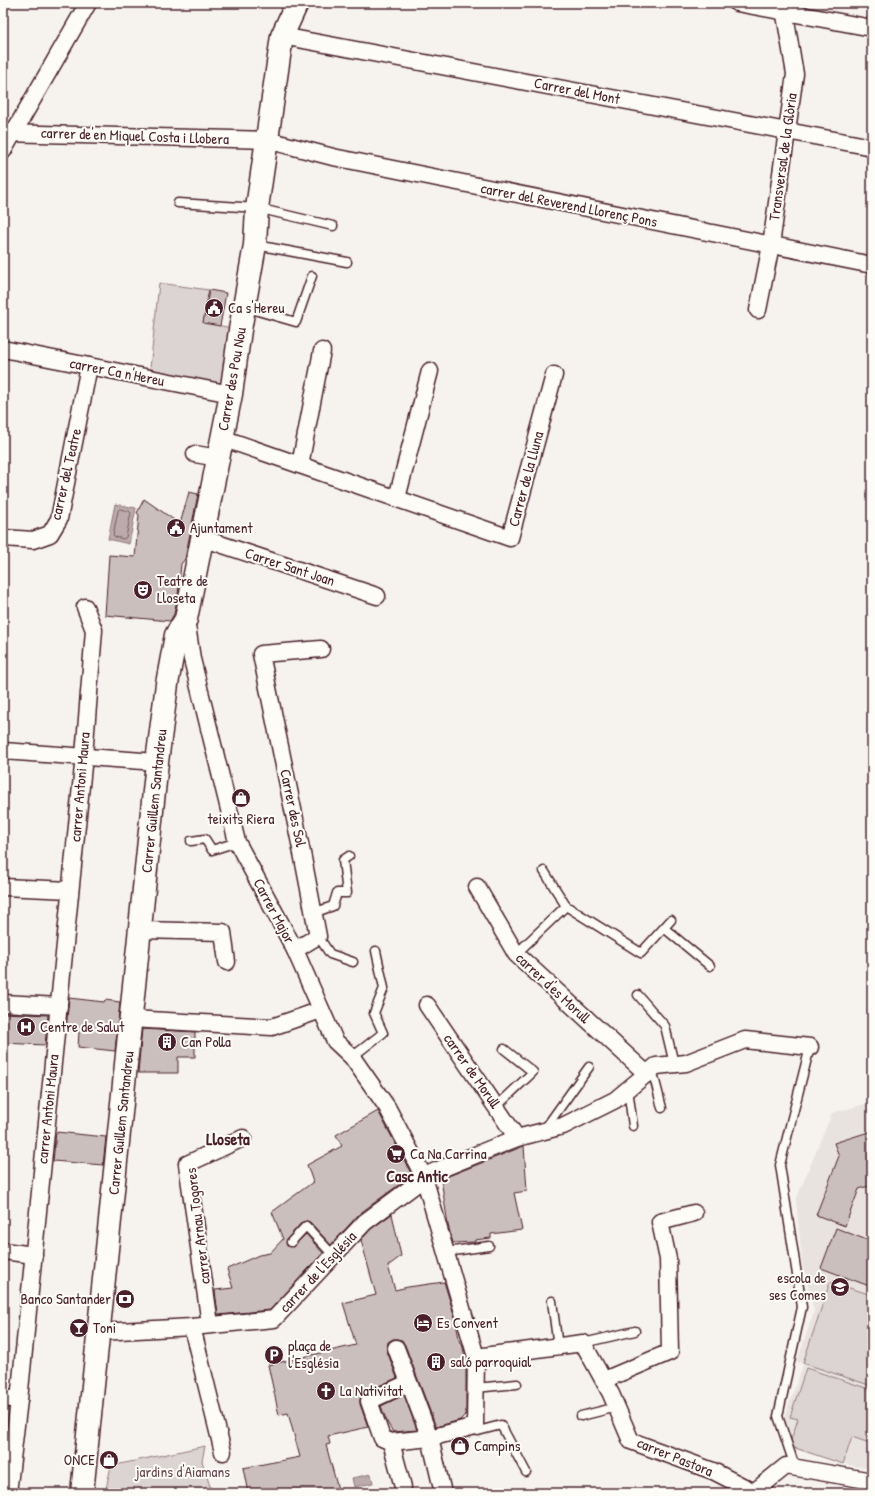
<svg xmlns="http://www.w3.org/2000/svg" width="875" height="1496" font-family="'Patrick Hand',sans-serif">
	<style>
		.built { fill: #e9e3e0 }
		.green { fill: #dcd4d2; stroke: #937a7e }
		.water { fill: #bbabac; stroke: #8e7378 }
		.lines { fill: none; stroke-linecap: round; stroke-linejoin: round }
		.shore { stroke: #77575f; stroke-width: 1 }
		.building { fill: #cbbfbe; stroke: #4a1f2b }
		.lane-casing { stroke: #4a1f2b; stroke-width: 11 }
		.street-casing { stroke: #4a1f2b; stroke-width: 19 }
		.secondary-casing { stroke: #4a1f2b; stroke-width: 25 }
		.lane { stroke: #fdfcf7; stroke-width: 8 }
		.street { stroke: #fdfcf7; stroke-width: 16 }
		.secondary { stroke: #fdfcf7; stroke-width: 22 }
		.labels { text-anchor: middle; stroke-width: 4; stroke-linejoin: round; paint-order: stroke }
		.street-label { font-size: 15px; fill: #4a1f2b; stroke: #fdfcf7 }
		.poi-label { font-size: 15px; fill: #4a1f2b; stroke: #fdfcf7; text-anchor: start }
		.park-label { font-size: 15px; fill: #6e4c55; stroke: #fdfcf7 }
		.neighbourhood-label { font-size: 16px; font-weight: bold; fill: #4a1f2b; stroke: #fdfcf7 }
		.quarter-label { font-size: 17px; font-weight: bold; fill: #4a1f2b; stroke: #fdfcf7 }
	</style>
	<rect width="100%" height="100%" fill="#f6f3ef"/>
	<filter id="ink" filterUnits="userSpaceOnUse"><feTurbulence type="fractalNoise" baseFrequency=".025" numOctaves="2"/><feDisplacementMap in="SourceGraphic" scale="8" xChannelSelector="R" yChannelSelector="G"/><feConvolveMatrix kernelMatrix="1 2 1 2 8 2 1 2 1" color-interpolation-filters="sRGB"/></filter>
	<g filter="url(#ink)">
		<polygon class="built" points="872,1102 872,1469 843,1464 789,1446 785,1415 803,1365 797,1361 814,1311 802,1263 796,1200 832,1113"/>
		<g class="green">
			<polygon points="159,283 209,290 203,322 240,330 231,394 149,378"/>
			<polygon points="830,1282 872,1295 872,1386 803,1363"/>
			<polygon points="806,1368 872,1390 872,1444 852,1437 843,1464 789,1446 798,1419 790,1417"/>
			<polygon points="205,1446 202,1461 212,1493 105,1493 111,1466"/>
		</g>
		<g class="water">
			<polygon points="115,504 136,508 129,544 108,539"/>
			<polygon points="371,1474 373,1483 354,1487 352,1478"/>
		</g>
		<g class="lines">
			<polygon class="shore" points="120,509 129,511 131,513 126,537 124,539 115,537 113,535 118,511"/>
		</g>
		<g class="building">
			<polygon points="209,290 226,293 220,326 203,323"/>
			<polygon points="189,492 198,494 185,559 181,564 178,595 174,614 170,621 105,615 109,555 135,557 139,515 137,513 144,499 180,524"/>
			<polygon points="69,998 104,1002 105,1000 120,1002 115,1051 78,1047 79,1032 66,1030"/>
			<polygon points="3,1013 48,1015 45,1045 3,1043"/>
			<polygon points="142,1029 195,1032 195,1057 178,1057 178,1073 138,1073"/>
			<polygon points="378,1111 412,1175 359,1214 331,1245 310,1222 307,1221 302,1222 287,1239 286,1243 287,1246 293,1247 306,1234 323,1253 270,1310 218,1315 215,1290 233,1288 227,1269 259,1255 270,1253 283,1239 272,1212 313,1182 307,1165 342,1146 336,1135"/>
			<polygon points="872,1131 872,1185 859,1189 845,1226 816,1215 839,1156 834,1143"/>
			<polygon points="56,1132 106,1137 103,1165 53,1161"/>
			<polygon points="524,1146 527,1191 514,1193 522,1230 491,1234 491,1238 475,1240 475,1242 453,1243 448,1225 441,1179"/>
			<polygon points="392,1214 401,1256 388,1266 395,1290 408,1287 444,1282 454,1314 460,1343 462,1343 466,1362 466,1414 460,1420 436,1427 405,1345 402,1340 397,1339 393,1339 388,1342 387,1347 387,1351 397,1378 365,1392 360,1399 360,1404 368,1427 328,1436 330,1444 326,1445 339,1493 248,1493 243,1468 300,1457 288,1413 279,1415 268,1365 356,1345 343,1303 376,1295 361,1240 371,1229"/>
			<polygon points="836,1228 872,1242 872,1287 821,1268"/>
			<polygon points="404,1395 417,1430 393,1432 387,1422 381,1406"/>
		</g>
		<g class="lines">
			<defs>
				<g id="lane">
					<polyline points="178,203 257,208 333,226"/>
					<polyline points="256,245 347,262"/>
					<polyline points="244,307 296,322 312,276"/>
					<polyline points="191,841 205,839 212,850 237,842"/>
					<polyline points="544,871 566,906"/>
					<polyline points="313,913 333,906 337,893 347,893 343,860 349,856"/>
					<polyline points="664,928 710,966"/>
					<polyline points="318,936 330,954 353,962"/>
					<polyline points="516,954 566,906 641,953 671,920"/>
					<polyline points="638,995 665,1026 674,1064"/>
					<polyline points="352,1057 383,1033 374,1013 384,988 376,951"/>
					<polyline points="652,1069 662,1108"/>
					<polyline points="628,1089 633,1126"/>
					<polyline points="497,1106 533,1072 504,1049"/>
					<polyline points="544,1130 589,1067"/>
					<polyline points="291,1242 306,1226 334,1256"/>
					<polyline points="446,1252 489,1246"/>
					<polyline points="552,1301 558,1347"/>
					<polyline points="583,1343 635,1331"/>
					<polyline points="475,1388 517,1384"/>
					<polyline points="581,1416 617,1407"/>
					<polyline points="475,1426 478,1431 501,1425 526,1472"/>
					<polyline points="795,1467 778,1416 802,1307 780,1165 810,1047"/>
				</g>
				<g id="street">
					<polyline points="737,3 872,28"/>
					<polyline points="282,36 872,147"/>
					<polyline points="3,133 267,140 333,157 872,265"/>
					<polyline points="3,151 88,3"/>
					<polyline points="758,310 771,245 795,74 783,3"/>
					<polyline points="3,349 231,394"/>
					<polyline points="222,438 510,538 554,375"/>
					<polyline points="195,454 218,458"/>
					<polyline points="300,465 322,351"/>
					<polyline points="397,498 430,371"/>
					<polyline points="3,538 33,540 50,534 59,519 89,366"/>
					<polyline points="202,538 377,596"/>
					<polyline points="186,619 192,659 237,842 295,950 335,1041 352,1057 387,1107 424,1177 476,1357 475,1426 430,1438 443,1493"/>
					<polyline points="3,751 157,762"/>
					<polyline points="3,887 70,890"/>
					<polyline points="477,887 516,954 647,1074"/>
					<polyline points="140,930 223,932 227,962"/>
					<polyline points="295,950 318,936 303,858 261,654 321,649"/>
					<polyline points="3,1003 59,1006"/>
					<polyline points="427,1005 517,1138"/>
					<polyline points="131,1019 272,1027 321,1010"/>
					<polyline points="3,1251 34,1255"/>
					<polyline points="210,1324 187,1164 243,1138"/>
					<polyline points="192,1327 223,1452"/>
					<polyline points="100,1332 192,1327 274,1319 365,1222 431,1173 517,1138 563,1126 615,1100 656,1066 686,1063 745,1040 810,1047"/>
					<polyline points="396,1348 430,1438 391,1442 382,1438 369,1401 408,1383"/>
					<polyline points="476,1357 583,1343 611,1394 631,1441 713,1471 754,1492 786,1466 872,1481"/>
					<polyline points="604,1380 670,1352 668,1259 660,1222 694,1213"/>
					<polyline points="3,1398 19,1400"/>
					<polyline points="391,1442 403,1487"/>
					<polyline points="8,1493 19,1400 84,756 94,630 85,607"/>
				</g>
				<polyline id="secondary" points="82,1493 157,762 167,684 176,635 186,619 231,394 240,330 255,245 257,208 282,36 297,3"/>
			</defs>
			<use href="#lane" class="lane-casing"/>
			<use href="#street" class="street-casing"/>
			<use href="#secondary" class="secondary-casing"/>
			<use href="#lane" class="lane"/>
			<use href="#street" class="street"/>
			<use href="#secondary" class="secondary"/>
		</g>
	</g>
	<defs>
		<symbol id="civic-disc" viewBox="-11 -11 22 22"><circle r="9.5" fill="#4a1f2b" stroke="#fdfcf7"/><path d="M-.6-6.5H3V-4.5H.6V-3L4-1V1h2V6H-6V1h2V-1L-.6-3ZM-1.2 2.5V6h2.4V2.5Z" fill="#fff"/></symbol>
		<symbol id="theatre-disc" viewBox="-11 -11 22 22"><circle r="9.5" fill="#4a1f2b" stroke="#fdfcf7"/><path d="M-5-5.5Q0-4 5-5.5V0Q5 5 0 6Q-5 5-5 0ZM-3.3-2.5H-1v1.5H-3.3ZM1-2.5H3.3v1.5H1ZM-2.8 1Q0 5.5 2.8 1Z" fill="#fff"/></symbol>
		<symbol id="shop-disc" viewBox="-11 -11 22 22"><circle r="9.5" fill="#4a1f2b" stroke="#fdfcf7"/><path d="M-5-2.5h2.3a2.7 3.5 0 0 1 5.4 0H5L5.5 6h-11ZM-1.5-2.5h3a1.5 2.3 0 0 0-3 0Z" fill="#fff"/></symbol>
		<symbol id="hospital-disc" viewBox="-11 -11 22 22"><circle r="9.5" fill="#4a1f2b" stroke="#fdfcf7"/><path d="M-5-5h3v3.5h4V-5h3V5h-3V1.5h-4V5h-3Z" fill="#fff"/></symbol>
		<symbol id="building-disc" viewBox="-11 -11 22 22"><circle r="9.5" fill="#4a1f2b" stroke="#fdfcf7"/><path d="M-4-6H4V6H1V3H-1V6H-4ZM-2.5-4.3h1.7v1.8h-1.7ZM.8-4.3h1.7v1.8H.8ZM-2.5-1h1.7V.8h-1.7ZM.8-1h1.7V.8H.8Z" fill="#fff"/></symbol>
		<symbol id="supermarket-disc" viewBox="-11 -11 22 22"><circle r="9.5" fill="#4a1f2b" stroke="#fdfcf7"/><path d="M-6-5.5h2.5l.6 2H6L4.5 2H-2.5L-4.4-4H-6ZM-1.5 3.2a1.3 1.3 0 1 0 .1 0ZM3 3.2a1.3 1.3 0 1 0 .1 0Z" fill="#fff"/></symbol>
		<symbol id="school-disc" viewBox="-11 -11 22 22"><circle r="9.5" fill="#4a1f2b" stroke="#fdfcf7"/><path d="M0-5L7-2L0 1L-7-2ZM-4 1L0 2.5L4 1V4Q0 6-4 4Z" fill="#fff"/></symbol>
		<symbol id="bank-disc" viewBox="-11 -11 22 22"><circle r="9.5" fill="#4a1f2b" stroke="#fdfcf7"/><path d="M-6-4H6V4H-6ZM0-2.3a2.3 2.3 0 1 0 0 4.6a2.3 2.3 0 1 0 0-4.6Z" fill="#fff"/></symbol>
		<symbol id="hotel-disc" viewBox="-11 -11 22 22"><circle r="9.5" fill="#4a1f2b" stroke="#fdfcf7"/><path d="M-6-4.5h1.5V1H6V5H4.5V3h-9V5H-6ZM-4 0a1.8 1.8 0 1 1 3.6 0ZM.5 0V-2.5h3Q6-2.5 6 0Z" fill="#fff"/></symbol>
		<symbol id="bar-disc" viewBox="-11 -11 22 22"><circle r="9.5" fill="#4a1f2b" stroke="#fdfcf7"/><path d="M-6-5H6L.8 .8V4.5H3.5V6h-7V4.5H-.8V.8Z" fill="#fff"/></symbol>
		<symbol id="parking-disc" viewBox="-11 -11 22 22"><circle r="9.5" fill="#4a1f2b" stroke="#fdfcf7"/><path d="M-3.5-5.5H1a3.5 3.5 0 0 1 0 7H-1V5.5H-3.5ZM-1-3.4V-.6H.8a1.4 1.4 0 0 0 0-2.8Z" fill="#fff"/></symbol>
		<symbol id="church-disc" viewBox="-11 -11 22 22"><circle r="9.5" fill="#4a1f2b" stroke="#fdfcf7"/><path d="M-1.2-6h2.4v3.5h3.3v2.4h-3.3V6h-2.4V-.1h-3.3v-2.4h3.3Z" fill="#fff"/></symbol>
	</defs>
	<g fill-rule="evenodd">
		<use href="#civic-disc" x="203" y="297" width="22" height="22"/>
		<use href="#civic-disc" x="165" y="517" width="22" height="22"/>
		<use href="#theatre-disc" x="132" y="579" width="22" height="22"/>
		<use href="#shop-disc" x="230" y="787" width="22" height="22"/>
		<use href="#hospital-disc" x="15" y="1016" width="22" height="22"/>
		<use href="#building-disc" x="156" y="1031" width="22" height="22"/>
		<use href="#supermarket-disc" x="385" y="1143" width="22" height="22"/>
		<use href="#school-disc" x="829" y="1276" width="22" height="22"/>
		<use href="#bank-disc" x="114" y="1288" width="22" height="22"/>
		<use href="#hotel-disc" x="412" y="1312" width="22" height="22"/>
		<use href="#bar-disc" x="68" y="1317" width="22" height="22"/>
		<use href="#parking-disc" x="263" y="1344" width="22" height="22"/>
		<use href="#building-disc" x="425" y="1351" width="22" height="22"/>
		<use href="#church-disc" x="315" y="1380" width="22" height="22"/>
		<use href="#shop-disc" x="449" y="1435" width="22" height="22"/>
		<use href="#shop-disc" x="98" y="1449" width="22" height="22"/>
	</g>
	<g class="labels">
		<g class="street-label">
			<text transform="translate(577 91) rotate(11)" y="5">Carrer del Mont</text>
			<text transform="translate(135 136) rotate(2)" y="5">carrer de'en Miquel Costa i Llobera</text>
			<text transform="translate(783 157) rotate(-82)" y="5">Transversal de la Glòria</text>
			<text transform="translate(569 205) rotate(11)" y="5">carrer del Reverend Llorenç Pons</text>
			<text transform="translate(117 372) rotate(11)" y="5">carrer Ca n'Hereu</text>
			<text transform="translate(232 379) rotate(-80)" y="5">Carrer des Pou Nou</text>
			<text transform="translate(66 474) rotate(-77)" y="5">carrer del Teatre</text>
			<text transform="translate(526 479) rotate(-75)" y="5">Carrer de la Lluna</text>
			<text transform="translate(290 567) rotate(18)" y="5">Carrer Sant Joan</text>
			<text transform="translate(80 787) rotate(-85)" y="5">carrer Antoni Maura</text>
			<text transform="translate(154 801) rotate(-84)" y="5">Carrer Guillem Santandreu</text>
			<text transform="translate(293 808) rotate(78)" y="5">Carrer des Sol</text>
			<text transform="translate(274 911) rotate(62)" y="5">Carrer Major</text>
			<text transform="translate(553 988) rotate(43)" y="5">carrer d'es Morull</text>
			<text transform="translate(472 1071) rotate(55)" y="5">carrer de Morull</text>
			<text transform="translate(48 1109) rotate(-84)" y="5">carrer Antoni Maura</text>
			<text transform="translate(121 1123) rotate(-84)" y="5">Carrer Guillem Santandreu</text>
			<text transform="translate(198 1226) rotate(-97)" y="5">carrer Arnau Togores</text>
			<text transform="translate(318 1272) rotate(-47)" y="5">carrer de l'Església</text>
			<text transform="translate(675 1457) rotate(22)" y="5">carrer Pastora</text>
		</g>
		<g class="poi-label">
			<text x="228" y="313">Ca s'Hereu</text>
			<text x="190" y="533">Ajuntament</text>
			<text x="157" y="586">Teatre de<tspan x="157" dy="17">Lloseta</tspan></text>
			<text x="241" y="824" text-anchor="middle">teixits Riera</text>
			<text x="40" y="1032">Centre de Salut</text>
			<text x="181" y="1047">Can Polla</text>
			<text x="410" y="1159">Ca Na Carrina</text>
			<text x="826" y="1283" text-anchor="end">escola de<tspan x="826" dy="17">ses Comes</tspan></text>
			<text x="111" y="1304" text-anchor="end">Banco Santander</text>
			<text x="437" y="1328">Es Convent</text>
			<text x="93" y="1333">Toni</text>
			<text x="288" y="1351">plaça de<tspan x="288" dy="17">l'Església</tspan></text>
			<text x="450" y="1367">saló parroquial</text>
			<text x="340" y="1396">La Nativitat</text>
			<text x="474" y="1451">Campins</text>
			<text x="95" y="1465" text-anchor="end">ONCE</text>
		</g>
		<g class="park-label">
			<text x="183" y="1477">jardins d'Aiamans</text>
		</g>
		<g class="neighbourhood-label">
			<text x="417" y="1182">Casc Antic</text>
		</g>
		<g class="quarter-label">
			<text x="228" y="1145">Lloseta</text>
		</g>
	</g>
	<rect width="875" height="1496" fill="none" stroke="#fdfcf7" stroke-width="16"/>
	<rect x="8" y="8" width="859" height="1480" fill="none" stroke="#4a1f2b" stroke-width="1.5" filter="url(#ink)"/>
</svg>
